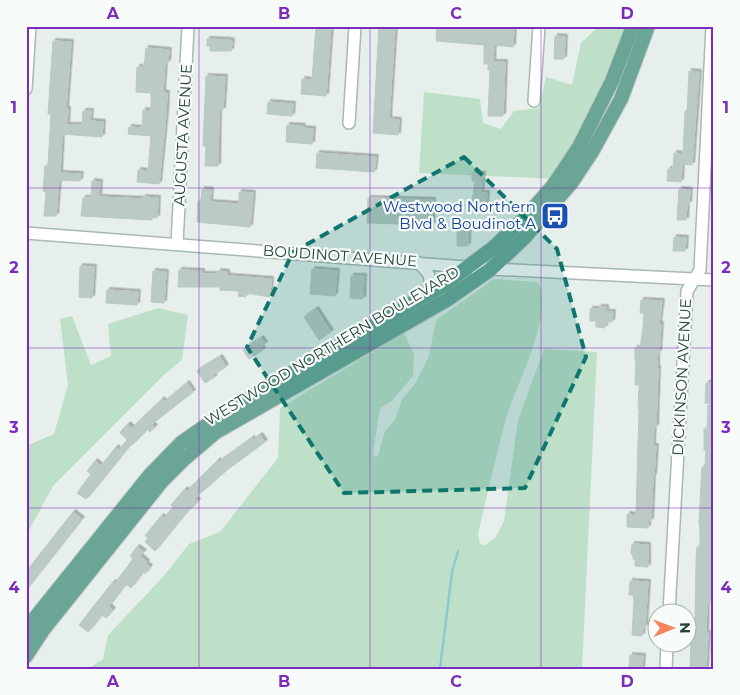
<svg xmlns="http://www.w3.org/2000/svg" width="740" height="695" font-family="Montserrat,sans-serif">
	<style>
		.green { fill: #bfe0c8 }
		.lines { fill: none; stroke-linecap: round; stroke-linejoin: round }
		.stream { stroke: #8ec9d4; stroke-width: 2.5 }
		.building { fill: #bbcac4; stroke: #b8c9c2; filter: url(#shadow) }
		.minor-casing { stroke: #a8b8b2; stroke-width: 14 }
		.major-casing { stroke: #c2cac8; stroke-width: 16 }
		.minor { stroke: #fff; stroke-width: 11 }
		.major { stroke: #6aa596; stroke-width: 14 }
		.marked { fill: #0f766e; fill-opacity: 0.2; stroke: #0f766e; stroke-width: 4; stroke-dasharray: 10 6; stroke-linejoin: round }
		.grid { fill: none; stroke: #7b2cbf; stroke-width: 1; stroke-opacity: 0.55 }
		.labels { text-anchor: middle; stroke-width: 4.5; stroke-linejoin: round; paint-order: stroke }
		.street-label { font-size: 15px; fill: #24423a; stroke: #f7fbf9 }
		.transit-label { font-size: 15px; fill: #164399; stroke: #f7fbf9; text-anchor: end }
		.neatline { fill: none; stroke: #7b2cbf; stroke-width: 2 }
		.grid-label { font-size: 16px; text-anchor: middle; font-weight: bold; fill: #7b2cbf }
	</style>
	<defs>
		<filter id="shadow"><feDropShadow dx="2.5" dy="-2.5" stdDeviation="0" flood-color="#0004"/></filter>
	</defs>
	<rect width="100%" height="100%" fill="#e6efeb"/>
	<g class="green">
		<polygon points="599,26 627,26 615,60 557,179 419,173 424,92 480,99 483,123 501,129 514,111 539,108 546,77 572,85 581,43"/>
		<path d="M494,279L538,282C555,317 515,385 505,422C495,459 487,497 478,534L480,544L485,545L495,538L504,521L518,420L544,349L597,352L582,669H88L103,659L108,635L162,578L189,544L220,532L278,458L280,408L404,333L414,354L413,376L392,401L380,408L373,453L375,457L378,456L385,431L395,420L402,399L415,384L429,356L436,320Z"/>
		<polygon points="158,308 188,315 182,360 164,375 53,486 26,536 26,446 54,434 68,385 60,319 72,316 91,365 111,356 108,324"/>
	</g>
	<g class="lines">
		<polyline class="stream" points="440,669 452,572 458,551"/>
	</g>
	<g class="building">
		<polygon points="316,26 331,26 326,96 301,94 302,79 312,80"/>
		<polygon points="379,26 395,26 389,119 399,120 398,135 373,133"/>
		<polygon points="437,26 514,26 513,47 494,45 493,62 505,62 503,116 488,116 490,70 488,70 488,64 484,64 484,45 436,41"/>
		<polygon points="555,36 565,37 564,59 554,59"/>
		<polygon points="207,39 229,40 232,41 231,51 210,51 210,46 207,46"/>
		<polygon points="53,41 71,42 66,109 68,109 67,125 82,125 83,111 91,111 90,121 103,122 102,137 62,134 60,173 81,174 80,181 59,180 56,216 44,216 46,192 43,191 45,166 48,166 51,114 48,114"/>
		<polygon points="146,48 169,50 168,63 165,63 163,92 167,93 166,114 159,184 137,182 138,170 148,171 151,136 128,134 129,127 142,128 143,110 151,111 151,93 136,92 137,67 144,67"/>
		<polygon points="689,71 699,72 692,165 682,164 681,182 667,181 668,169 673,169 674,153 683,154 685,111 687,111"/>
		<polygon points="206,76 225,77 223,110 219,110 218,166 205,166 206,146 203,146"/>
		<polygon points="268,102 293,104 292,116 267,114"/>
		<polygon points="287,125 303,126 302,128 313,129 312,144 286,142"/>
		<polygon points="317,153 376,157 374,172 316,168"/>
		<polygon points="472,173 483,174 481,193 487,193 486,206 472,202 475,181 472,181"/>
		<polygon points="92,181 100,182 99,197 143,199 143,197 158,198 157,218 152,217 152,220 81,216 83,198 91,198"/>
		<polygon points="202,189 211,190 210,202 239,204 239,192 253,193 250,227 197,222 198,201 201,201"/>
		<polygon points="679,189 690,190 689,204 687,203 686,220 677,220"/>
		<polygon points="368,198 433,200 432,225 367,223"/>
		<rect x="457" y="227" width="11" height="19"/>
		<polygon points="674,237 686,238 685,251 673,251"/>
		<polygon points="80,266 94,267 92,298 79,297"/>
		<polygon points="312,269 337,271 335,296 310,294"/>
		<polygon points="179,270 202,271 202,274 218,274 218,271 227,272 227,275 230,276 271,279 270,297 246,293 246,297 238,296 239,291 220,290 220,287 178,287"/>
		<polygon points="153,271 166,272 164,303 151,302"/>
		<polygon points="351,276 364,276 363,299 350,298"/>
		<polygon points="107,290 138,292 137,305 106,303"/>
		<polygon points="641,300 662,301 659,324 661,324 659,353 657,353 657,368 658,368 656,427 654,427 653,441 653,446 656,446 654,476 653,476 651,521 648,521 648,528 627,527 627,514 636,515 639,409 638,409 639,385 635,385 636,361 635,361 635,348 640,348 643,328 644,313 640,313"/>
		<polygon points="599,307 606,307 606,312 613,312 612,322 605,322 605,328 596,327 596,321 590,321 590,309 599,309"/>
		<polygon points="316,309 331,332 319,340 304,317"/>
		<polygon points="261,338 265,344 261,347 263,350 249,359 243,350"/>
		<polygon points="220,357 226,367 213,375 215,377 205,383 197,371"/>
		<polygon points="187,383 193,392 152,424 155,427 150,432 148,429 132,445 131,444 89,496 86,499 77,493 91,474 87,471 95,461 101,466 116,447 119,450 127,440 120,433 122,430 128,424 132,428 159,402 162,399 164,402"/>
		<polygon points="706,383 714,383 714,404 705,403"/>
		<polygon points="708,405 714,405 712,539 714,546 714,599 710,599 710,603 707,603 706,633 708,633 706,669 690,669 691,642 694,642 695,625 696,561 697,547 700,548 700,531 699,522 702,467 705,467 706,450 704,450 704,429 707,429"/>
		<polygon points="260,435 265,442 227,470 195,498 198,501 191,509 190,508 155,551 145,542 148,538 145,536 161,516 164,518 173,507 171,505 185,489 187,491 218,460 219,462 252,438 253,440"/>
		<polygon points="73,512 82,519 26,590 26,572"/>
		<polygon points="632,544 648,545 648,567 635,566 635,559 633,559 633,555 631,554"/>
		<polygon points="137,547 144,552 140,556 147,562 146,564 150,567 145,574 143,572 131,588 126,584 109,606 113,610 106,618 102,615 88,632 79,625 108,588 113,582 115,583 131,562 133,558 130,556"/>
		<polygon points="630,581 648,582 645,627 643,627 642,636 632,635 634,600 633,595 629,595"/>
		<polygon points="630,655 643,656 642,669 629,669"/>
	</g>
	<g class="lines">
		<defs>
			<g id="minor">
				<polyline points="26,89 30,26"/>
				<polyline points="534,101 539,26"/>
				<polyline points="349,123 355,26"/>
				<polyline points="26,233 491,269 714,280"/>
				<polyline points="177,244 188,26"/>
				<path d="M417,262C430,273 432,277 429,294"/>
				<polyline points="669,612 687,291 700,270 712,26"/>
				<polyline points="666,669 667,642"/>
			</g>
			<g id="major">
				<polyline points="26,632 35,618 150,475 181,443 224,413 442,286 492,249 523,220 553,186 579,147 612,81 633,26"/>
				<polyline points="26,656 43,630 162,481 183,460 216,432 448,299 491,269 524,238 572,182 593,150 621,99 648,26"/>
			</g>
		</defs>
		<use href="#minor" class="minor-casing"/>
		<use href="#major" class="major-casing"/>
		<use href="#minor" class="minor"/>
		<use href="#major" class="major"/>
	</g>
	<path class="marked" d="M464,157L557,249L586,357L525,488L344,493L247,347L293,252Z"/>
	<path class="grid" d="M199,26V669M370,26V669M541,26V669M26,188H714M26,348H714M26,508H714"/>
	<defs>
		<symbol id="bus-square" viewBox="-11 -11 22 22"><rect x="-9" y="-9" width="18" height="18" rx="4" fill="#1a4fb4" stroke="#f7fbf9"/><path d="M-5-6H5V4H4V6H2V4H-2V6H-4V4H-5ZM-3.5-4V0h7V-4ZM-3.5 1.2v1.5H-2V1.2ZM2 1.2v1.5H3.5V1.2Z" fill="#fff"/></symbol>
	</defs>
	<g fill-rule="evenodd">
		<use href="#bus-square" x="539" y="200" width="32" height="32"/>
	</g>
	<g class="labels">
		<g class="street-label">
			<text transform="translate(183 135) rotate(-87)" y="5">AUGUSTA AVENUE</text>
			<text transform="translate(340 256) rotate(4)" y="5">BOUDINOT AVENUE</text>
			<text transform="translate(332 346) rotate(-31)" y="5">WESTWOOD NORTHERN BOULEVARD</text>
			<text transform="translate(682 377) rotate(-87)" y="5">DICKINSON AVENUE</text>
		</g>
		<g class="transit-label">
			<text x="536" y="212">Westwood Northern<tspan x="536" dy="17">Blvd &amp; Boudinot A</tspan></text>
		</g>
	</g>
	<rect width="740" height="695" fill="none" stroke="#f7fbf9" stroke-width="55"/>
	<g transform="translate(672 628) rotate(89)"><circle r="24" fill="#f7fbf9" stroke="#a3b1ad"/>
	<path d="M0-4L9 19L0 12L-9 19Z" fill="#f4845f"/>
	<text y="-8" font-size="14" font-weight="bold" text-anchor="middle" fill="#24423a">N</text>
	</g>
	<rect x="28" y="28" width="684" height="640" class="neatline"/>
	<g class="grid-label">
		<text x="113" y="19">A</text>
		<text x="284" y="19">B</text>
		<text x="456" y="19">C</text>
		<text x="627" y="19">D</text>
		<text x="14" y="113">1</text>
		<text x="726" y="113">1</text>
		<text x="14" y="273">2</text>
		<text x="726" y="273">2</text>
		<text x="14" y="433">3</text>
		<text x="726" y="433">3</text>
		<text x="14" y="593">4</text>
		<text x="726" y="593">4</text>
		<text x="113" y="687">A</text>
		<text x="284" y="687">B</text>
		<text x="456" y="687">C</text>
		<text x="627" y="687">D</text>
	</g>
</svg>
